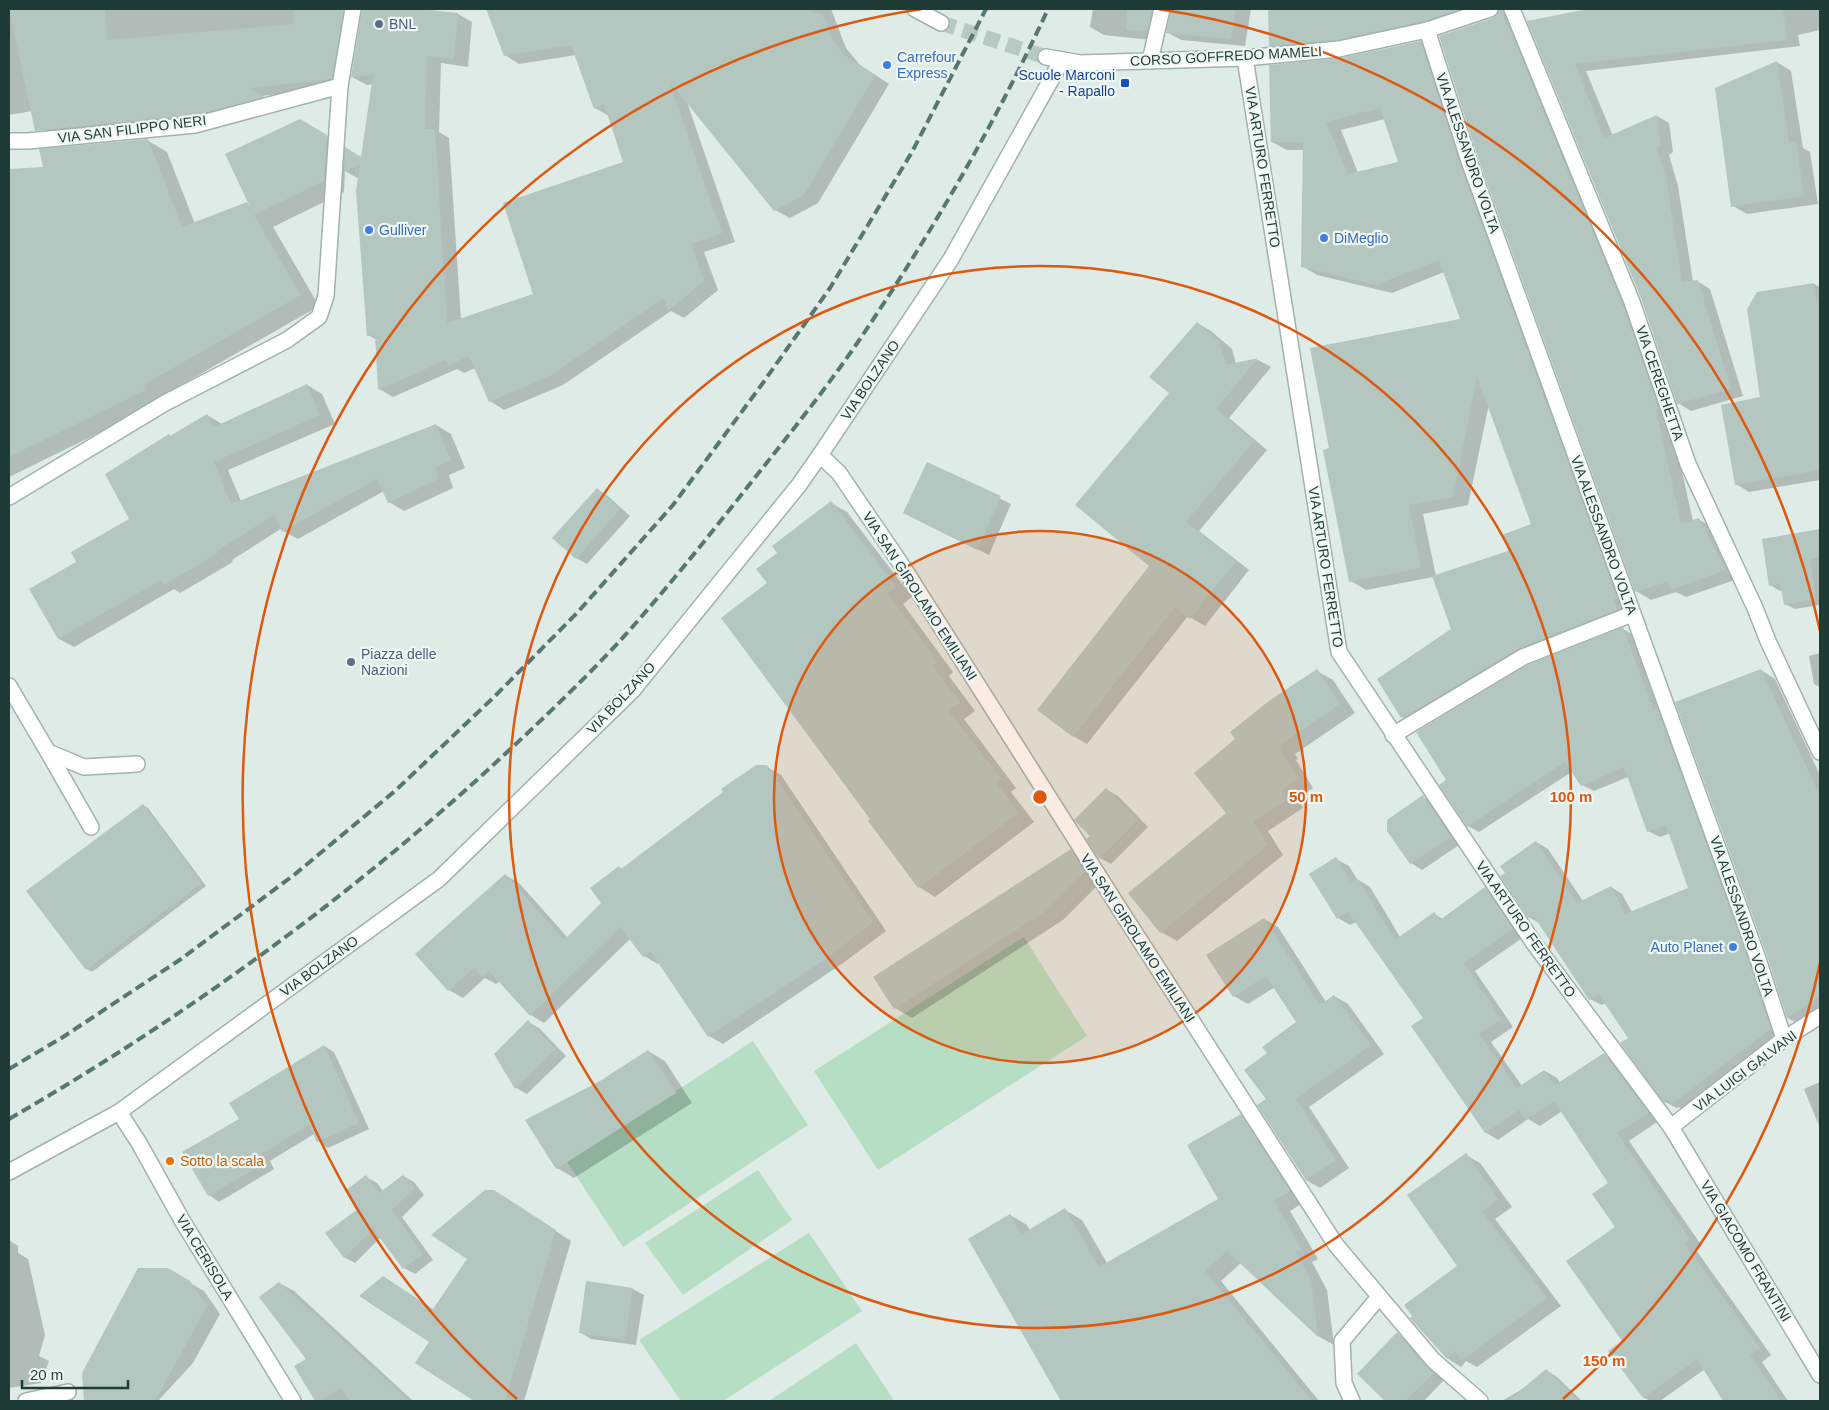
<svg xmlns="http://www.w3.org/2000/svg" width="1829" height="1410" font-family="Helvetica,sans-serif">
	<style>
		.green { fill: #b5dec4 }
		.shadow { fill: #0003; fill-rule: evenodd }
		.building { fill: #b3c6c0; fill-rule: evenodd }
		.lines { fill: none; stroke-linecap: round; stroke-linejoin: round }
		.minor-tunnel { stroke: #b8c8c3; stroke-width: 15; stroke-dasharray: 15 8; stroke-linecap: butt }
		.minor-casing { stroke: #a1b3ae; stroke-width: 18 }
		.minor { stroke: #fff; stroke-width: 15 }
		.rail { stroke: #597772; stroke-width: 4; stroke-dasharray: 10 5; stroke-linecap: butt }
		.ring { fill: none; stroke: #de580e; stroke-width: 2.5 }
		.service-dot { fill: #5c6f8a; stroke: #eff7f4; stroke-width: 2 }
		.shop-dot { fill: #3f7fe0; stroke: #eff7f4; stroke-width: 2 }
		.transit-dot { fill: #1a4fb4; stroke: #eff7f4; stroke-width: 2 }
		.food-dot { fill: #e8710a; stroke: #eff7f4; stroke-width: 2 }
		.labels { text-anchor: middle; stroke-width: 4.5; stroke-linejoin: round; paint-order: stroke }
		.service-label { font-size: 14px; fill: #4e5e75; stroke: #eff7f4; text-anchor: start }
		.street-label { font-size: 14px; fill: #1f3b36; stroke: #eff7f4 }
		.shop-label { font-size: 14px; fill: #366cbe; stroke: #eff7f4; text-anchor: start }
		.transit-label { font-size: 14px; fill: #164399; stroke: #eff7f4; text-anchor: end }
		.food-label { font-size: 14px; fill: #c56008; stroke: #eff7f4; text-anchor: start }
		.centre { fill: #de580e; stroke: #eff7f4; stroke-width: 2.5 }
		.ring-label { font-size: 15px; text-anchor: middle; font-weight: bold; fill: #de580e; stroke: #eff7f4; stroke-width: 4.5; stroke-linejoin: round; paint-order: stroke }
	</style>
	<rect width="100%" height="100%" fill="#deebe6"/>
	<g class="green">
		<polygon points="1024,937 1087,1036 878,1170 814,1071"/>
		<polygon points="753,1041 808,1125 623,1247 567,1162"/>
		<polygon points="758,1170 792,1220 683,1295 645,1243"/>
		<polygon points="809,1233 862,1311 723,1401 681,1401 639,1340"/>
		<polygon points="856,1343 893,1399 889,1401 769,1401"/>
	</g>
	<g class="shadow">
		<polygon points="9,9 359,9 362,10 358,16 346,86 262,96 277,105 219,120 59,138 44,129 32,111 9,115"/>
		<polygon points="364,9 408,9 458,14 472,22 468,67 441,63 439,132 449,138 461,320 535,295 625,163 609,116 595,108 576,55 519,64 505,55 488,9 831,9 846,48 860,65 889,84 818,203 790,218 775,210 687,102 735,242 704,252 718,290 684,318 671,311 563,385 504,410 490,401 475,368 464,373 457,369 393,397 379,389 377,340 368,335 359,179 345,171 344,192 273,227 319,306 162,396 164,401 9,477 9,170 45,169 147,140 167,152 195,224 247,204 251,206 320,132 362,158 373,84 367,85 352,77"/>
		<polygon points="1093,9 1251,9 1245,46 1181,40 1167,32 1172,9 1167,14 1160,41 1104,35 1090,27"/>
		<polygon points="1270,9 1500,9 1440,29 1285,54 1270,46"/>
		<polygon points="1500,9 1514,9 1670,418 1693,521 1698,519 1713,528 1740,578 1686,597 1676,592 1651,600 1636,591 1494,19 1500,12"/>
		<polygon points="1593,9 1820,9 1820,30 1798,35 1800,46 1586,71 1613,136 1657,116 1669,123 1673,152 1669,155 1678,186 1693,282 1697,281 1710,289 1743,396 1691,411 1678,403 1642,298 1532,22"/>
		<path d="M1420,42L1436,51L1632,607L1535,656L1417,725L1402,717L1452,629L1433,577L1366,590L1351,581L1331,449L1461,320L1444,272L1392,293L1317,275L1302,266L1304,150H1287L1272,142L1341,59ZM1385,119L1400,163L1358,173L1341,130ZM1489,404L1533,525L1509,552L1436,576L1423,514L1468,505Z"/>
		<polygon points="1777,62 1791,71 1803,148 1810,152 1818,204 1747,214 1733,206"/>
		<polygon points="1814,284 1820,287 1820,480 1749,492 1736,484 1761,398 1758,294"/>
		<polygon points="1197,323 1211,331 1232,349 1236,364 1258,360 1271,367 1229,418 1267,450 1199,531 1249,570 1205,626 1188,616 1087,744 1073,736 1151,566 1171,393"/>
		<polygon points="307,385 322,394 335,424 228,470 241,501 436,425 451,434 465,468 449,475 453,488 404,511 389,502 384,491 298,539 283,531 282,528 232,560 233,562 180,593 174,589 74,647 59,639 31,590 78,563 130,519 169,435 172,437 207,415 222,424"/>
		<polygon points="927,464 1011,504 989,555 916,519"/>
		<polygon points="597,489 608,496 630,516 587,564 576,558"/>
		<polygon points="831,503 847,512 912,597 903,604 953,672 949,676 975,711 964,719 1016,788 1011,792 1034,822 935,897 919,887 869,821 872,819 769,583 779,553"/>
		<polygon points="1820,530 1820,605 1795,609 1785,604 1783,590 1780,591 1770,585 1763,540"/>
		<polygon points="1623,629 1635,636 1782,1036 1684,1110 1679,1107 1677,1108 1665,1102 1629,1038 1606,1003 1602,1005 1590,999 1540,924 1529,917 1502,876 1536,842 1548,849 1583,901 1611,887 1622,894 1632,912 1689,888 1671,833 1660,837 1648,831 1628,777 1594,791 1582,785 1573,771 1479,832 1468,826"/>
		<polygon points="1820,653 1820,687 1814,684 1809,656"/>
		<polygon points="1761,670 1775,679 1820,775 1820,1014 1802,1026 1788,1018 1767,952"/>
		<polygon points="1317,671 1333,680 1355,713 1295,754 1298,759 1296,760 1313,788 1297,799 1303,808 1268,831 1283,855 1177,941 1161,932 1228,813 1237,740"/>
		<polygon points="767,767 781,775 886,931 843,963 723,1044 709,1036 660,963 658,964 644,956 630,939 544,1023 531,1015 500,981 496,984 485,978 463,998 449,990 417,954 505,875 519,883 568,938 603,903 619,868 623,870"/>
		<polygon points="1107,790 1118,796 1148,827 1111,864 1100,858 1092,836"/>
		<polygon points="1423,797 1434,803 1462,843 1422,870 1411,863"/>
		<polygon points="143,805 148,808 206,886 92,972 87,969 28,891"/>
		<polygon points="1071,851 1087,860 1101,882 1063,920 912,1018 895,1008"/>
		<polygon points="1336,859 1349,866 1357,879 1370,887 1400,937 1434,914 1443,919 1485,889 1497,896 1525,936 1475,971 1513,1027 1491,1042 1522,1086 1545,1071 1557,1078 1560,1083 1604,1055 1617,1062 1660,1120 1629,1141 1702,1246 1696,1250 1771,1355 1762,1362 1788,1401 1724,1401 1705,1369 1660,1401 1650,1401 1643,1397 1623,1342 1617,1228 1610,1183 1562,1111 1540,1126 1528,1119 1498,1140 1485,1132 1424,1018 1356,922 1350,925 1338,918"/>
		<polygon points="1264,919 1278,927 1326,1002 1334,996 1348,1004 1384,1054 1309,1107 1349,1168 1320,1188 1306,1180 1268,1100 1268,1054 1298,1022 1275,987 1248,1004 1234,996 1208,955"/>
		<polygon points="528,1022 539,1028 566,1056 527,1094 516,1088"/>
		<polygon points="324,1046 334,1052 369,1129 328,1148 318,1141 314,1134 270,1161 274,1169 219,1202 209,1195 240,1119"/>
		<polygon points="648,1051 665,1061 692,1103 574,1178 557,1168 527,1121 600,1082"/>
		<polygon points="1820,1082 1820,1128 1804,1089"/>
		<polygon points="1241,1115 1257,1125 1306,1201 1290,1211 1318,1259 1312,1262 1327,1290 1334,1345 1318,1336 1241,1263 1221,1281 1319,1401 1062,1401 969,1239 1010,1215 1027,1225 1030,1231 1065,1210 1082,1220 1107,1263 1220,1199"/>
		<polygon points="1466,1155 1480,1163 1512,1207 1495,1219 1561,1306 1477,1367 1466,1361 1461,1367 1447,1358 1459,1267"/>
		<polygon points="403,1176 414,1182 424,1195 402,1217 433,1260 415,1274 404,1268 381,1237 355,1263 344,1257 359,1209 366,1177 377,1183 383,1191"/>
		<polygon points="510,1201 571,1241 524,1401 476,1401 460,1391 431,1341 434,1310"/>
		<polygon points="9,1240 18,1246 18,1253 28,1259 45,1335 39,1356 49,1361 41,1383 9,1388"/>
		<polygon points="167,1270 204,1291 220,1314 193,1363 158,1401 85,1401 84,1373"/>
		<polygon points="279,1283 294,1291 413,1401 316,1401 295,1367 308,1359"/>
		<polygon points="633,1289 644,1295 636,1345 591,1339 580,1332"/>
		<polygon points="1397,1334 1408,1340 1444,1380 1424,1401 1387,1401 1359,1374"/>
		<polygon points="1546,1370 1557,1377 1582,1401 1502,1401 1529,1385"/>
	</g>
	<g class="building">
		<polygon points="9,9 105,9 107,40 294,24 293,9 344,9 332,79 250,88 264,97 204,113 35,131"/>
		<polygon points="362,9 420,9 458,13 454,59 427,56 425,129 435,129 447,323 533,294 503,203 623,162 604,104 594,109 571,45 504,56 486,9 803,9 823,14 832,39 846,56 875,75 804,195 774,211 669,81 722,233 691,244 704,281 668,311 664,298 548,377 489,402 469,356 449,365 446,360 378,390 375,335 367,336 356,191 360,164 344,172 345,147 361,157 373,75 351,77"/>
		<polygon points="1127,9 1152,9 1147,31 1126,30"/>
		<polygon points="1171,9 1236,9 1231,39 1166,33"/>
		<polygon points="1268,9 1461,9 1425,21 1338,40 1269,46"/>
		<polygon points="1499,9 1503,9 1506,26 1508,25 1623,305 1659,409 1656,410 1681,524 1699,518 1726,570 1670,590 1667,582 1635,592 1478,158 1439,36 1493,18 1497,15"/>
		<polygon points="1588,9 1783,9 1787,40 1575,64 1604,138 1657,115 1661,145 1657,148 1666,178 1682,282 1698,280 1731,389 1677,404 1641,298 1527,21"/>
		<path d="M1421,41L1460,164L1617,598L1614,599L1617,610L1519,648L1406,716L1405,715L1401,718L1377,679L1451,629L1432,576L1508,551L1502,535L1531,524L1477,377L1453,497L1409,505L1421,568L1349,582L1323,450L1329,448L1310,348L1460,319L1439,260L1376,285L1301,267L1303,142H1271L1269,65L1341,58ZM1380,108L1398,162L1348,174L1326,122Z"/>
		<polygon points="1777,61 1789,143 1796,142 1804,196 1731,207 1715,88"/>
		<polygon points="300,119 327,135 324,181 254,215 301,295 143,385 146,390 9,457 9,169 43,167 39,149 148,139 182,227 247,202 252,211 225,154"/>
		<polygon points="1814,283 1820,316 1820,470 1735,485 1721,405 1760,397 1747,309 1757,292"/>
		<polygon points="1197,322 1218,340 1226,365 1258,358 1216,409 1254,441 1186,522 1236,561 1190,619 1175,607 1073,737 1037,710 1149,566 1075,505 1169,393 1149,377"/>
		<polygon points="307,384 320,415 214,462 231,504 436,424 451,460 435,467 438,479 388,503 377,479 282,532 274,515 217,551 218,553 164,585 161,580 58,639 29,589 76,562 71,552 129,519 105,474 169,434 170,436 207,414 214,427"/>
		<polygon points="927,462 1001,496 977,550 903,513"/>
		<polygon points="597,488 620,509 576,559 552,538"/>
		<polygon points="831,501 896,587 888,594 938,662 933,666 960,702 948,710 1001,779 996,782 1018,813 918,888 868,821 870,819 721,618 767,583 756,569 777,553 772,546"/>
		<polygon points="1820,529 1820,557 1810,559 1816,599 1784,605 1780,583 1769,586 1762,539"/>
		<polygon points="1623,627 1653,710 1657,708 1748,959 1771,1029 1672,1104 1669,1100 1664,1103 1620,1043 1628,1038 1599,995 1589,1000 1533,915 1528,918 1500,876 1505,873 1500,866 1536,841 1577,903 1611,886 1625,914 1688,888 1666,825 1647,832 1624,767 1581,786 1565,762 1467,827 1439,785 1446,780 1416,732 1527,665"/>
		<polygon points="1317,669 1340,704 1280,745 1283,749 1281,751 1298,779 1282,790 1288,799 1253,822 1268,845 1160,933 1128,893 1226,813 1194,773 1235,739 1230,732 1269,701"/>
		<polygon points="1761,669 1820,796 1820,996 1787,1018 1766,953 1675,702"/>
		<polygon points="756,765 767,765 873,922 830,956 708,1037 651,952 643,957 620,927 530,1016 489,971 482,977 474,968 448,991 415,954 505,874 564,940 601,903 590,888 619,866 621,869 723,792 721,789"/>
		<polygon points="1106,788 1138,820 1099,859 1086,839 1090,836 1074,820"/>
		<polygon points="1423,795 1451,837 1410,864 1387,831 1387,820"/>
		<polygon points="143,804 202,883 86,970 26,891"/>
		<polygon points="1071,849 1085,872 1046,911 894,1009 873,977"/>
		<polygon points="1336,857 1351,882 1357,878 1395,940 1434,912 1440,920 1485,887 1513,929 1464,963 1501,1019 1479,1034 1517,1088 1544,1070 1555,1085 1604,1053 1649,1113 1617,1133 1690,1239 1684,1243 1760,1348 1750,1355 1782,1401 1723,1401 1697,1359 1643,1398 1608,1351 1622,1341 1566,1261 1615,1227 1592,1194 1608,1183 1554,1101 1526,1120 1519,1110 1485,1133 1411,1026 1423,1018 1348,912 1337,919 1309,874"/>
		<polygon points="1264,918 1320,1005 1334,995 1371,1045 1296,1099 1336,1160 1306,1180 1257,1105 1266,1099 1244,1070 1267,1053 1262,1047 1296,1022 1266,976 1233,997 1206,955"/>
		<polygon points="528,1020 556,1049 515,1089 494,1054"/>
		<polygon points="324,1045 359,1123 317,1142 309,1125 260,1155 265,1163 208,1196 182,1152 239,1119 229,1103"/>
		<polygon points="648,1050 676,1093 556,1169 525,1120 600,1081"/>
		<polygon points="1241,1114 1290,1191 1274,1201 1302,1250 1296,1252 1311,1280 1318,1337 1227,1251 1205,1271 1312,1401 1061,1401 968,1239 1010,1214 1022,1234 1065,1208 1099,1267 1218,1199 1187,1145"/>
		<polygon points="1466,1153 1498,1199 1482,1211 1547,1298 1462,1360 1455,1351 1447,1359 1410,1318 1412,1316 1404,1305 1457,1266 1407,1195"/>
		<polygon points="366,1175 379,1193 403,1175 415,1188 392,1210 423,1254 403,1269 373,1229 344,1258 325,1233 358,1209 345,1191"/>
		<polygon points="485,1190 494,1190 556,1230 505,1401 474,1401 415,1363 429,1342 359,1296 383,1276 433,1309 467,1259 431,1235"/>
		<polygon points="138,1268 168,1268 190,1281 207,1306 155,1401 84,1401 82,1373"/>
		<polygon points="586,1281 633,1288 625,1340 579,1333"/>
		<polygon points="279,1282 410,1401 350,1401 341,1388 319,1401 315,1401 294,1366 306,1359 259,1297"/>
		<polygon points="1397,1332 1434,1373 1405,1401 1385,1401 1357,1374"/>
		<polygon points="1546,1369 1579,1401 1508,1401"/>
	</g>
	<g class="lines">
		<polyline class="minor-tunnel" points="941,23 1046,57"/>
		<defs>
			<g id="minor">
				<polyline points="915,9 941,23"/>
				<polyline points="1512,9 1632,302 1688,464 1755,608 1768,641 1820,752"/>
				<polyline points="1427,30 1469,161 1757,956 1784,1039"/>
				<polyline points="1046,57 1080,63 1245,58 1339,49 1427,30 1490,9"/>
				<polyline points="1245,58 1339,652 1533,942 1671,1127 1820,1375"/>
				<polyline points="1150,61 1162,9"/>
				<polyline points="9,141 28,141 195,125 340,86"/>
				<polyline points="820,455 839,473 903,567 1119,908 1336,1245 1433,1360 1480,1401"/>
				<polyline points="9,497 165,403 287,340 319,317 326,296 340,86 353,9"/>
				<polyline points="9,686 48,752 84,767 137,764"/>
				<polyline points="1393,735 1523,657 1632,614"/>
				<polyline points="48,752 91,827"/>
				<polyline points="119,1112 139,1143 183,1222 293,1401"/>
				<polyline points="1671,1127 1784,1039 1820,1016"/>
				<polyline points="9,1172 119,1112 439,879 632,691 799,485 820,455 951,259 1062,60"/>
				<polyline points="26,1401 68,1392"/>
				<polyline points="1352,1401 1344,1383 1342,1341 1379,1297"/>
			</g>
		</defs>
		<use href="#minor" class="minor-casing"/>
		<use href="#minor" class="minor"/>
		<g class="rail">
			<polyline points="9,1069 63,1037 181,959 294,875 395,791 493,698 577,613 673,505 760,387 830,288 912,152 986,9"/>
			<path d="M9,1119C177,1022 335,908 479,778C527,734 574,690 618,643C667,589 712,532 757,475C792,431 828,386 860,339C931,234 995,124 1048,9"/>
		</g>
	</g>
	<circle cx="1040" cy="797" r="266" fill="#de580e" fill-opacity=".12"/>
	<g class="ring">
		<circle cx="1040" cy="797" r="266"/>
		<circle cx="1040" cy="797" r="531"/>
		<path d="M1820 963A797 797 0 0 1 1563 1399M517 1399A797 797 0 0 1 922 9M1158 9A797 797 0 0 1 1820 631"/>
	</g>
	<g class="service-dot">
		<circle cx="379" cy="24" r="5"/>
		<circle cx="351" cy="662" r="5"/>
	</g>
	<g class="shop-dot">
		<circle cx="887" cy="65" r="5"/>
		<circle cx="369" cy="230" r="5"/>
		<circle cx="1324" cy="238" r="5"/>
		<circle cx="1733" cy="947" r="5"/>
	</g>
	<rect class="transit-dot" x="1120" y="78" width="10" height="10" rx="2.5"/>
	<circle class="food-dot" cx="170" cy="1161" r="5"/>
	<g class="labels">
		<g class="service-label">
			<text x="389" y="29">BNL</text>
			<text x="361" y="659">Piazza delle<tspan x="361" dy="16">Nazioni</tspan></text>
		</g>
		<g class="street-label">
			<text transform="translate(1226 56) rotate(-3)" y="5">CORSO GOFFREDO MAMELI</text>
			<text transform="translate(132 129) rotate(-7)" y="5">VIA SAN FILIPPO NERI</text>
			<text transform="translate(1468 153) rotate(71)" y="5">VIA ALESSANDRO VOLTA</text>
			<text transform="translate(1263 167) rotate(81)" y="5">VIA ARTURO FERRETTO</text>
			<text transform="translate(870 380) rotate(-56)" y="5">VIA BOLZANO</text>
			<text transform="translate(1660 383) rotate(71)" y="5">VIA CEREGHETTA</text>
			<text transform="translate(1604 535) rotate(70)" y="5">VIA ALESSANDRO VOLTA</text>
			<text transform="translate(1326 567) rotate(81)" y="5">VIA ARTURO FERRETTO</text>
			<text transform="translate(920 596) rotate(57)" y="5">VIA SAN GIROLAMO EMILIANI</text>
			<text transform="translate(621 698) rotate(-47)" y="5">VIA BOLZANO</text>
			<text transform="translate(1742 916) rotate(71)" y="5">VIA ALESSANDRO VOLTA</text>
			<text transform="translate(1526 929) rotate(55)" y="5">VIA ARTURO FERRETTO</text>
			<text transform="translate(1138 938) rotate(57)" y="5">VIA SAN GIROLAMO EMILIANI</text>
			<text transform="translate(319 966) rotate(-36)" y="5">VIA BOLZANO</text>
			<text transform="translate(1745 1071) rotate(-37)" y="5">VIA LUIGI GALVANI</text>
			<text transform="translate(1746 1251) rotate(59)" y="5">VIA GIACOMO FRANTINI</text>
			<text transform="translate(205 1257) rotate(59)" y="5">VIA CERISOLA</text>
		</g>
		<g class="shop-label">
			<text x="897" y="62">Carrefour<tspan x="897" dy="16">Express</tspan></text>
			<text x="379" y="235">Gulliver</text>
			<text x="1334" y="243">DiMeglio</text>
			<text x="1723" y="952" text-anchor="end">Auto Planet</text>
		</g>
		<g class="transit-label">
			<text x="1115" y="80">Scuole Marconi<tspan x="1115" dy="16">- Rapallo</tspan></text>
		</g>
		<g class="food-label">
			<text x="180" y="1166">Sotto la scala</text>
		</g>
	</g>
	<circle cx="1040" cy="797" r="8" class="centre"/>
	<g class="ring-label">
		<text x="1306" y="802">50 m</text>
		<text x="1571" y="802">100 m</text>
		<text x="1604" y="1366">150 m</text>
	</g>
	<rect width="1829" height="1410" fill="none" stroke="#1f3b36" stroke-width="20"/>
	<path d="M22 1380v8h106v-8" fill="none" stroke="#1f3b36" stroke-width="2.5"/>
	<text x="30" y="1380" font-size="15" fill="#1f3b36" stroke="#eff7f4" stroke-width="4" paint-order="stroke">20 m</text>
</svg>
